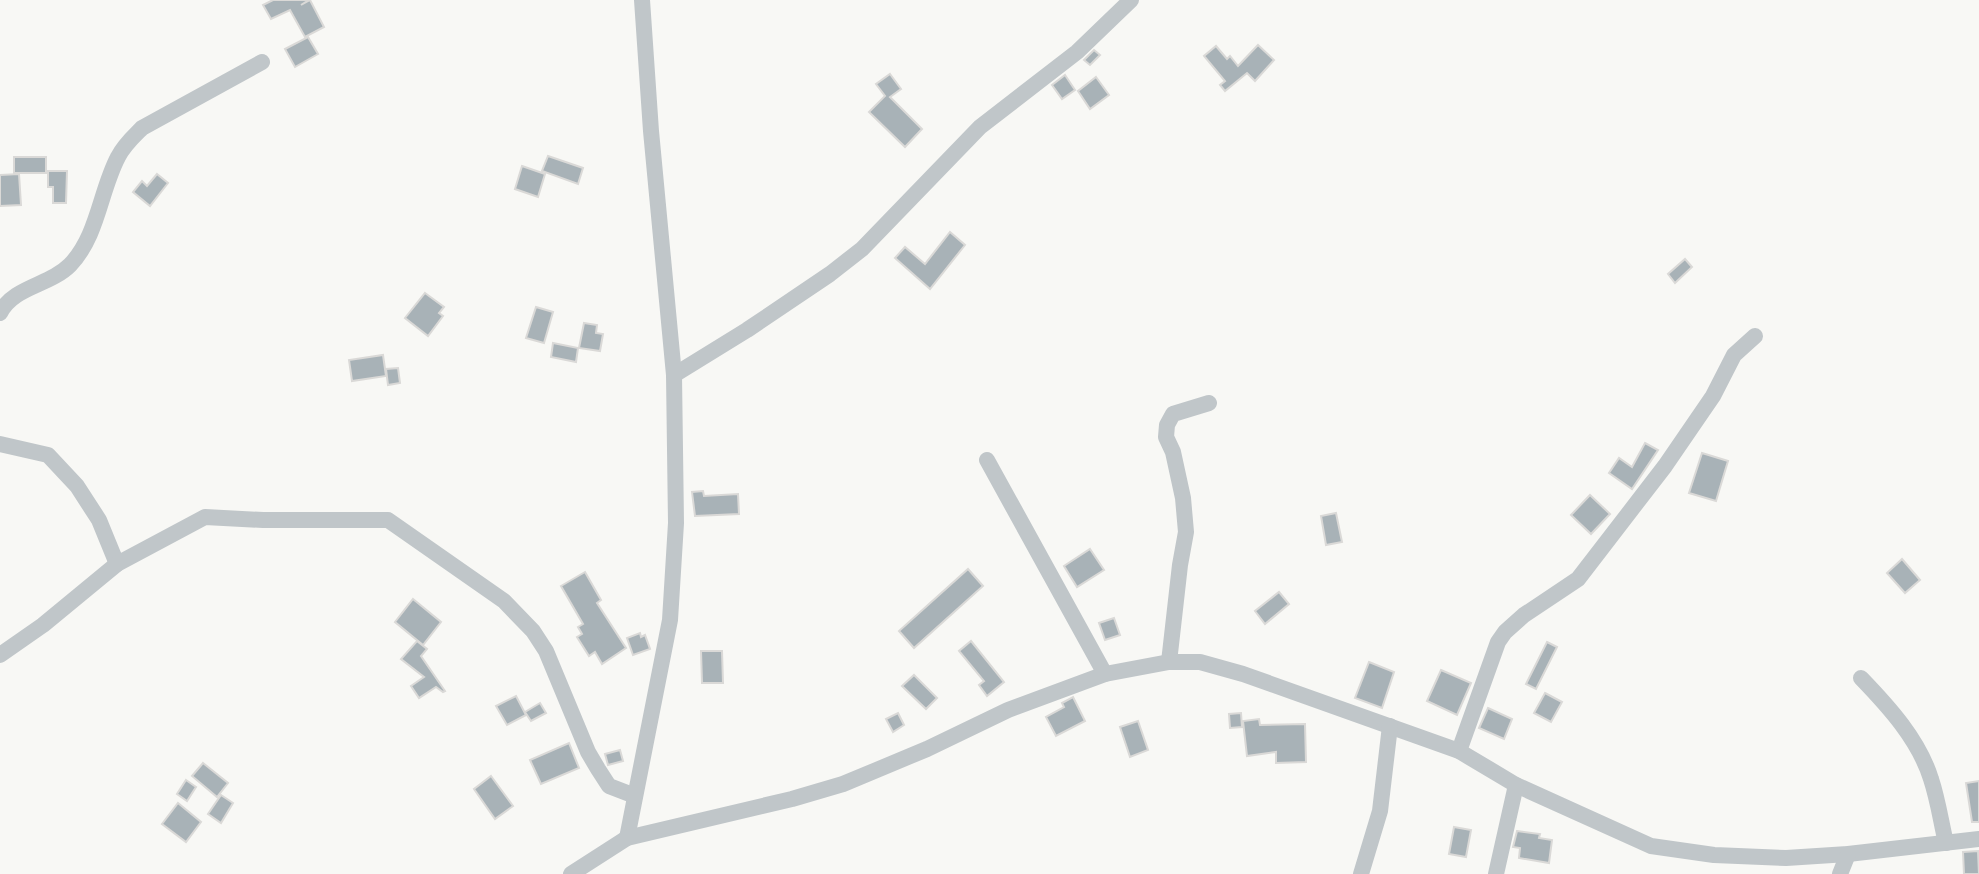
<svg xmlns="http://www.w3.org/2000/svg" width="1979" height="874" font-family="'Open Sans',sans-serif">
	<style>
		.building { fill: #a8b2b7; stroke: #dad9d7; stroke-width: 2 }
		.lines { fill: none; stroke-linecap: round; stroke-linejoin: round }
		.street { stroke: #c0c6c9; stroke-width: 16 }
	</style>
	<rect width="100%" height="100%" fill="#f8f8f5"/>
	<g class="building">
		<polygon points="273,0 309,0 301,5 310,0 324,27 305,37 290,10 271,19 263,5"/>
		<polygon points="308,37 318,54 295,67 285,49"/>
		<polygon points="1258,45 1274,60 1255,81 1247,73 1225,91 1220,85 1225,81 1204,56 1216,46 1227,59 1230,56 1238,66"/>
		<polygon points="1094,50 1100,55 1090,65 1084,60"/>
		<polygon points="890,74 901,89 890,97 922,129 905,147 869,112 885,96 876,84"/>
		<polygon points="1065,75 1075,90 1062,99 1052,85"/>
		<polygon points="1096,77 1109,95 1090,109 1078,91"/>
		<polygon points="548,156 583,168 578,184 542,171"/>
		<rect x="14" y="157" width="32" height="16"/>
		<polygon points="522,166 545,174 538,197 515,189"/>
		<polygon points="48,171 67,171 66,203 53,203 53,187 48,187"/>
		<polygon points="19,174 21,205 0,206 0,175"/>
		<polygon points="157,174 168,183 150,206 133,192 142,181 147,186"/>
		<polygon points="950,232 965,245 930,289 895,258 905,247 925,264"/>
		<polygon points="1685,259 1692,267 1675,283 1668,274"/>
		<polygon points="425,293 444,307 439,313 443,316 428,336 405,318"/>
		<polygon points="536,307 553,312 544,343 526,338"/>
		<polygon points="584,323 597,325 596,333 603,334 600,351 579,348"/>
		<polygon points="553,343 578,348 576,362 551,357"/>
		<polygon points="383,355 386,376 352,381 349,360"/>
		<polygon points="398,368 400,383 388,385 386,369"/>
		<polygon points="1645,443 1658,450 1632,489 1609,473 1619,458 1632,467"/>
		<polygon points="1702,453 1728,461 1716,501 1689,493"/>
		<polygon points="703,491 704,496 738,494 739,514 695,516 692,492"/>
		<polygon points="1590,495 1610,514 1591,534 1571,515"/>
		<polygon points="1336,513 1342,542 1326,545 1321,516"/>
		<polygon points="1090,549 1104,570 1077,587 1064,566"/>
		<polygon points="1902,559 1920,580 1905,593 1887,573"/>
		<polygon points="968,569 983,586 914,648 899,631"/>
		<polygon points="585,572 601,600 597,603 626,648 602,664 595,652 589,656 577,637 582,634 578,627 583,624 561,586"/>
		<polygon points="1279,592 1289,604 1265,624 1255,611"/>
		<polygon points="413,599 441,622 423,645 395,622"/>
		<polygon points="1114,618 1120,635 1105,640 1099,623"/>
		<polygon points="640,633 641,637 645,635 650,649 633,655 627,638"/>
		<polygon points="417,641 427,649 421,656 445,691 443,692 436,687 419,698 411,686 424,677 401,659"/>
		<polygon points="971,641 1004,682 987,696 979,685 984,681 959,651"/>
		<polygon points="1547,642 1557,647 1536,689 1526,684"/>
		<polygon points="701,651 722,651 723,683 702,683"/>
		<polygon points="1369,662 1394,672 1382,708 1355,698"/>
		<polygon points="1441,670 1471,683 1457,715 1427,701"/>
		<polygon points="914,675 937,698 926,709 902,686"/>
		<polygon points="1545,693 1562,702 1551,722 1534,713"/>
		<polygon points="516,696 526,715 507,725 496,706"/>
		<polygon points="1073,697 1085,721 1056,736 1046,717 1064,707 1062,703"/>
		<polygon points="540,703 546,713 531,721 525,712"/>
		<polygon points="1488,708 1512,719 1504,739 1479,728"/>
		<polygon points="898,713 904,725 893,732 886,719"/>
		<polygon points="1241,713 1242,727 1230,728 1229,714"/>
		<polygon points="1259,719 1260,725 1305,724 1306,762 1276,763 1276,752 1247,756 1243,721"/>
		<polygon points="1138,721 1148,750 1130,757 1120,727"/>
		<polygon points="569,743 579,768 541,784 530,760"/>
		<polygon points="620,750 623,761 608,765 605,754"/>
		<polygon points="203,763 228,783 217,797 192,776"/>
		<polygon points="491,776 513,806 495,819 474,789"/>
		<polygon points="186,780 196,787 187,801 177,794"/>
		<polygon points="1979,781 1979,822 1972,822 1966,783"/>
		<polygon points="221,795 233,803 221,823 208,814"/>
		<polygon points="178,803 201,822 186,842 162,824"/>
		<polygon points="1454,827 1471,830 1466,857 1449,854"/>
		<polygon points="1517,831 1540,834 1539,838 1552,840 1549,863 1519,858 1520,848 1513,847"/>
		<polygon points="1978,851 1979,874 1964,874 1963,852"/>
	</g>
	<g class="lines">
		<g class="street">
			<path d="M0,313C14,286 49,286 70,265C98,236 100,191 118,157C124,145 133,137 142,128L262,62"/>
			<polyline points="674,375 747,330 830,274 862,249 980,127 1077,52 1131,0"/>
			<polyline points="0,444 48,455 77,486 99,520 117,564"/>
			<polyline points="987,460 1105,674"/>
			<polyline points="0,655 43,625 117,564 205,517 263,520 388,520 504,601 533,631 546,651 588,752 598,769 609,786 635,796"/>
			<polyline points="1169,662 1180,565 1186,532 1183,498 1173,452 1166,437 1167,425 1173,414 1209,403"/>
			<path d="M1861,678C1889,707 1919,740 1931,779C1938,800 1941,822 1946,843"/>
			<polyline points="1459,751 1498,642 1505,632 1524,615 1578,579 1665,466 1713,396 1734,355 1755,336"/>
			<polyline points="627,838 670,620 676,523 674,375 651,131 642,0"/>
			<polyline points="571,874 627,838 792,799 843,784 927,749 1008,710 1105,674 1169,662 1200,662 1243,674 1459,751 1516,785 1651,846 1714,855 1786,858 1848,854 1979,839"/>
			<polyline points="1361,874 1380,811 1390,726"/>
			<polyline points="1496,874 1516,785"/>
			<polyline points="1840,874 1848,854"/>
		</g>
	</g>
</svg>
